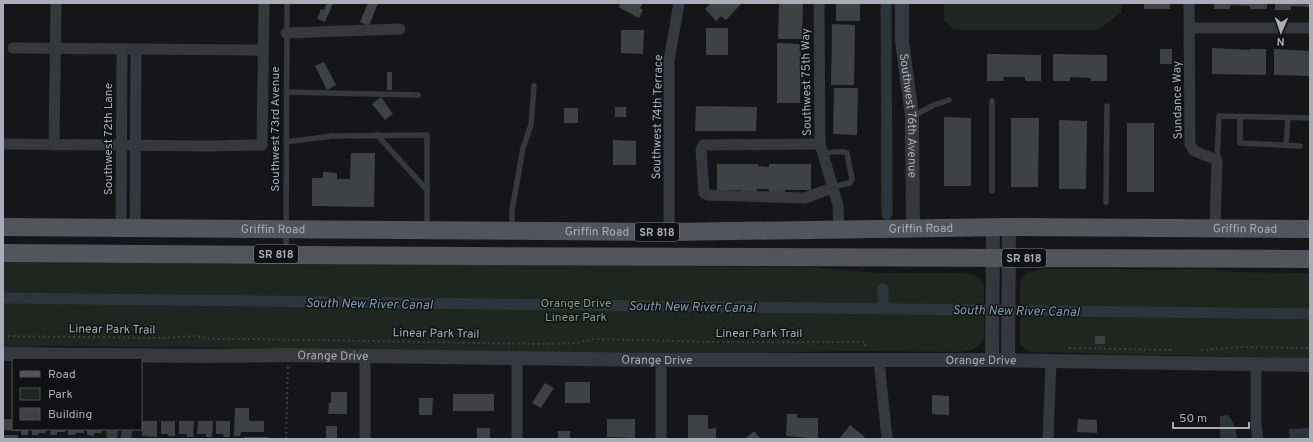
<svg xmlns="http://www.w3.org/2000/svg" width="1313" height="442" font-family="Overpass,sans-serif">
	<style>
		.green { fill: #1e261f }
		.water { fill: #2c353c }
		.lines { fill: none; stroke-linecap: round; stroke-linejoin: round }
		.canal { stroke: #2c353c; stroke-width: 11 }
		.building { fill: #404145 }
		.path { stroke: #3d3f44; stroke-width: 2; stroke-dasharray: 2 3; stroke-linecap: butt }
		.service { stroke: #37383d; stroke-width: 5.5 }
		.minor { stroke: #37383d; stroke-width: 11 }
		.tertiary { stroke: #37383d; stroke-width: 14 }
		.primary { stroke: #53555c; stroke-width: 18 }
		.labels { text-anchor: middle; stroke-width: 3; stroke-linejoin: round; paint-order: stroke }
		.shield { fill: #111113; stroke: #7b7e86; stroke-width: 1 }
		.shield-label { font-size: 11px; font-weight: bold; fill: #a8adb8 }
		.street-label { font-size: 12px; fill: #a8adb8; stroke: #111113 }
		.park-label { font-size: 12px; fill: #7fa381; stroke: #111113 }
		.water-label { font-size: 13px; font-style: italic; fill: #7f9bb3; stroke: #111113 }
	</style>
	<rect width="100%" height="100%" fill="#161618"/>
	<g class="green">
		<polygon points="944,3 1121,3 1121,13 1097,30 954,30 944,21"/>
		<path d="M3,262L807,267L881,273H963C973,274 978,275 984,283V334C983,348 971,351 959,352L852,351L717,354L363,352L262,348L43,346L3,348Z"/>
		<path d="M1045,269H1210L1234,272L1310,273V358L1032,352L1027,350L1020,345V284C1023,271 1034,271 1045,269Z"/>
	</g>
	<g class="water">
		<path d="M1228,415C1234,422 1236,430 1237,439H1220V416Z"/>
		<polygon points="1310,428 1310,439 1290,439 1289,429"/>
	</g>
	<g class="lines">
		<g class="canal">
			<polyline points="886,3 887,214"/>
			<polyline points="883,289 883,309"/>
			<polyline points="3,298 1310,314"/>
		</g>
	</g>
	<g class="building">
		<polygon points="327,3 333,3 325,22 317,19 321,9 324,10"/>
		<polygon points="368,3 378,3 369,26 360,22"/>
		<polygon points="621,3 643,3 640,8 643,10 639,18 618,7"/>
		<polygon points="711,3 739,3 741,4 726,20 721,16 716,21 705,9"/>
		<polygon points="779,3 803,3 802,39 778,39"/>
		<rect x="836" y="3" width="24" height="18"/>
		<rect x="1144" y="3" width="26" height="6"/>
		<polygon points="1214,3 1267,3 1267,9 1250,9 1250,6 1230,5 1230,9 1214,9"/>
		<polygon points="1275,3 1310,3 1310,7 1291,6 1291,10 1275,10"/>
		<polygon points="832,24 855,25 854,85 831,85"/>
		<rect x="706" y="28" width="22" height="27"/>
		<polygon points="621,30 644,30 643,54 621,53"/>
		<polygon points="777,43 801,44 800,103 777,103"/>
		<polygon points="1212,48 1250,50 1249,49 1266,49 1266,75 1212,74"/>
		<rect x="1160" y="49" width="12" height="15"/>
		<polygon points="1274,49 1310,51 1310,76 1274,75"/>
		<polygon points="987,54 1041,55 1041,81 1025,81 1025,77 1003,77 1004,81 987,81"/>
		<polygon points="1053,54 1107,55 1107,81 1091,81 1091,78 1070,77 1070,81 1053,81"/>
		<polygon points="324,62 336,85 327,90 315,66"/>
		<rect x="387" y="72" width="5" height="18"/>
		<polygon points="834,88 858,88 857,135 833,134"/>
		<polygon points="381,97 393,114 385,120 372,104"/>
		<polygon points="696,106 757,107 756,131 695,131"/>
		<rect x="615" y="107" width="11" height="10"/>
		<rect x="564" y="108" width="14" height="15"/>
		<polygon points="944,117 971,118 971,186 944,186"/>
		<polygon points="1011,118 1039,118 1038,187 1011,187"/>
		<polygon points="1059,120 1087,121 1086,189 1059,189"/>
		<rect x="1127" y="123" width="27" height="69"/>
		<polygon points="613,140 636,141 636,165 613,165"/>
		<polygon points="351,153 375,153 374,207 312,206 312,178 323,178 323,172 337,173 337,179 350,179"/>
		<polygon points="717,164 758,164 758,166 769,167 769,164 811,164 811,190 785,190 785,194 769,194 769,189 757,189 757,194 741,194 741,190 717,190"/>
		<rect x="1095" y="336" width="10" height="8"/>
		<rect x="565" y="382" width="25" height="21"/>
		<polygon points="545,383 554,388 541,408 532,403"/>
		<polygon points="331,392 347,392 347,414 328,414 329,403 331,403"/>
		<rect x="453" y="394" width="41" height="17"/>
		<polygon points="932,395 949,396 949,415 932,414"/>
		<polygon points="419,398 433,398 432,415 419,415"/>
		<polygon points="235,408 249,408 249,421 264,421 264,432 241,432 240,436 234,436"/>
		<polygon points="787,414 797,414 797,418 818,418 818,439 786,436"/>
		<polygon points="688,415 708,415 708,429 716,428 716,439 688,439"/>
		<polygon points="3,419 13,419 13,429 28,429 28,435 21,435 21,431 3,430"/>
		<polygon points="607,419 635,419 635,438 607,437"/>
		<polygon points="1078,419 1097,420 1097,433 1077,432"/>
		<polygon points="142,421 157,421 157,437 142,436"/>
		<polygon points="161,421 175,421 175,436 168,436 168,434 161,434"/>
		<polygon points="179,421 194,421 193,437 187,437 187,434 179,434"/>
		<polygon points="198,421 213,421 212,437 206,437 206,434 197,434"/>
		<polygon points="216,421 230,421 230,437 224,437 223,434 216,434"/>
		<polygon points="850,425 865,437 863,439 839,439"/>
		<rect x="326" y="426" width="11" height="13"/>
		<rect x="477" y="428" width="13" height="11"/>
		<polygon points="32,429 46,429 46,433 38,433 38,435 32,435"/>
		<polygon points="51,429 65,429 65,432 57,432 57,435 50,435"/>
		<polygon points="68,429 84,429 84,433 76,433 75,435 68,435"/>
		<polygon points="87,429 102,429 102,433 94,433 94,436 87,435"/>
		<rect x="558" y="431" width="12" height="8"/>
		<polygon points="754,431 761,439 745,439"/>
		<rect x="3" y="435" width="15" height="4"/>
		<rect x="245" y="437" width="23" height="2"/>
	</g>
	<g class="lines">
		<g class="path">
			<polyline points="3,336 162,338 195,336 213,339 252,339 538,344 577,343 595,339 716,342 865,342 865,348"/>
			<polyline points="1069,348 1173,350"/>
			<polyline points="1201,350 1243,347 1310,348"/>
			<polyline points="286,439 288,366"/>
		</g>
		<g class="service">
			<polyline points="286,92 418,95"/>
			<polyline points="992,101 992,191"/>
			<polyline points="913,116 934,105 949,100"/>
			<polyline points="1240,117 1240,143 1300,146"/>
			<polyline points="377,135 427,190"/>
			<polyline points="286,142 332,136 427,135 427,228"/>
			<polyline points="1286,145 1288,118"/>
			<path d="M823,154C831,152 840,150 847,153L852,179L850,183L832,187"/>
			<polyline points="1217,160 1219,116 1310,118"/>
			<polyline points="1106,202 1107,106"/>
			<polyline points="512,229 512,211 521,159 523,148 531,125 534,86"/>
			<polyline points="286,252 287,3"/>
		</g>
		<g class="minor">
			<polyline points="819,3 820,144 838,205 839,230"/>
			<polyline points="1189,3 1190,144 1194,151 1217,160 1215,228"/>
			<polyline points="1189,28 1310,28"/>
			<polyline points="286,33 400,29"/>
			<polyline points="13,48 263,50"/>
			<polyline points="5,144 210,146 262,145 264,3"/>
			<polyline points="820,144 703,145 701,150 704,193 708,195 805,198 832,188"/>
			<polyline points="54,145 56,3"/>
			<polyline points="121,228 122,49"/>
			<polyline points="135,228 136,49"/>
			<polyline points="669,232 669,61 679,3"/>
			<polyline points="879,360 887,439"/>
			<polyline points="1256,364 1256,426 1258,439"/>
			<polyline points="112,439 112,429"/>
			<polyline points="126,439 127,429"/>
			<polyline points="365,439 365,356"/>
			<polyline points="517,439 517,358"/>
			<polyline points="661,439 661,360"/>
			<polyline points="1048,439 1051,361"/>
		</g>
		<g class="tertiary">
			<path id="s1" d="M902,3V41L912,116L913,229"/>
			<path id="s2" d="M3,354L205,356L289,355L661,360H992L1310,365"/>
			<polyline points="992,360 993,228"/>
			<polyline points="1008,360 1009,227"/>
		</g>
		<g class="primary">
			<path id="s3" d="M3,227L669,232L1009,227L1310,229"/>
			<polyline points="3,253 466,256 1310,259"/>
		</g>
	</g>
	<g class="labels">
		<g class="shield">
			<rect x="635" y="223" width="44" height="18" rx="3"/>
			<rect x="254" y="245" width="44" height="18" rx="3"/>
			<rect x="1002" y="249" width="44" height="18" rx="3"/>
		</g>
		<g class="shield-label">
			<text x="657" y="236">SR 818</text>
			<text x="276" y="258">SR 818</text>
			<text x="1024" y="262">SR 818</text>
		</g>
		<g class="street-label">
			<text transform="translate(806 82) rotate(-91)" y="4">Southwest 75th Way</text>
			<text transform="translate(1177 100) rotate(-91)" y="4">Sundance Way</text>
			<text dy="4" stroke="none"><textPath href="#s1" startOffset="113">Southwest 76th Avenue</textPath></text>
			<text transform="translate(657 117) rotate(-89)" y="4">Southwest 74th Terrace</text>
			<text transform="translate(275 129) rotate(-90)" y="4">Southwest 73rd Avenue</text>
			<text transform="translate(108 139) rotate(-90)" y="4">Southwest 72th Lane</text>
			<text dy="4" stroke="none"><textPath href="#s3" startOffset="270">Griffin Road</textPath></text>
			<text dy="4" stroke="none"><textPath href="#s3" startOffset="918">Griffin Road</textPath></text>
			<text dy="4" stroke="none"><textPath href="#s3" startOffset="1242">Griffin Road</textPath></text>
			<text dy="4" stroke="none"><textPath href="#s3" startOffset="594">Griffin Road</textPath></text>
			<text transform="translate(112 329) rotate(1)" y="4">Linear Park Trail</text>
			<text transform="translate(436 333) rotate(1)" y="4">Linear Park Trail</text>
			<text x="759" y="337">Linear Park Trail</text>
			<text dy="4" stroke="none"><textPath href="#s2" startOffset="330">Orange Drive</textPath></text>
			<text dy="4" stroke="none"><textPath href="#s2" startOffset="654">Orange Drive</textPath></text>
			<text dy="4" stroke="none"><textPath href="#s2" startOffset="978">Orange Drive</textPath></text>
		</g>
		<g class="park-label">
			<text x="576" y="307">Orange Drive<tspan x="576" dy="14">Linear Park</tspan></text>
		</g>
		<g class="water-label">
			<text transform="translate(369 303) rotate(1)" y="5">South New River Canal</text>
			<text transform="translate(692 306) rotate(1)" y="5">South New River Canal</text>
			<text transform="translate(1016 310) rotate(1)" y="5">South New River Canal</text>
		</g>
	</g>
	<rect width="1313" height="442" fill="none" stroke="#a8adb8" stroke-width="8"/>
	<rect x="12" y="358" width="130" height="72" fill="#111113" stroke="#4d4f55"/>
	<rect x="20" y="371" width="20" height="6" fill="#53555c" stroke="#4d4f55"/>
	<text x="48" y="378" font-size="12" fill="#a8adb8">Road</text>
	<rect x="20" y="388" width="20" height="12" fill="#1e261f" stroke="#4d4f55"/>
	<text x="48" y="398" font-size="12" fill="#a8adb8">Park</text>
	<rect x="20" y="408" width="20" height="12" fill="#404145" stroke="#4d4f55"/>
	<text x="48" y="418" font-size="12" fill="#a8adb8">Building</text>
	<g transform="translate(1281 32) rotate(182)" stroke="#111113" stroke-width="3" paint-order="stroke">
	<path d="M0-3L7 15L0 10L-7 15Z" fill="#a8adb8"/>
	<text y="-6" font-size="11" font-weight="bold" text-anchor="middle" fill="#a8adb8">N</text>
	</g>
	<path d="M1173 422v6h76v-6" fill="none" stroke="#a8adb8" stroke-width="2"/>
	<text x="1179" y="422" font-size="12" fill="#a8adb8" stroke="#111113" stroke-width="3" paint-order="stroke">50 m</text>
</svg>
